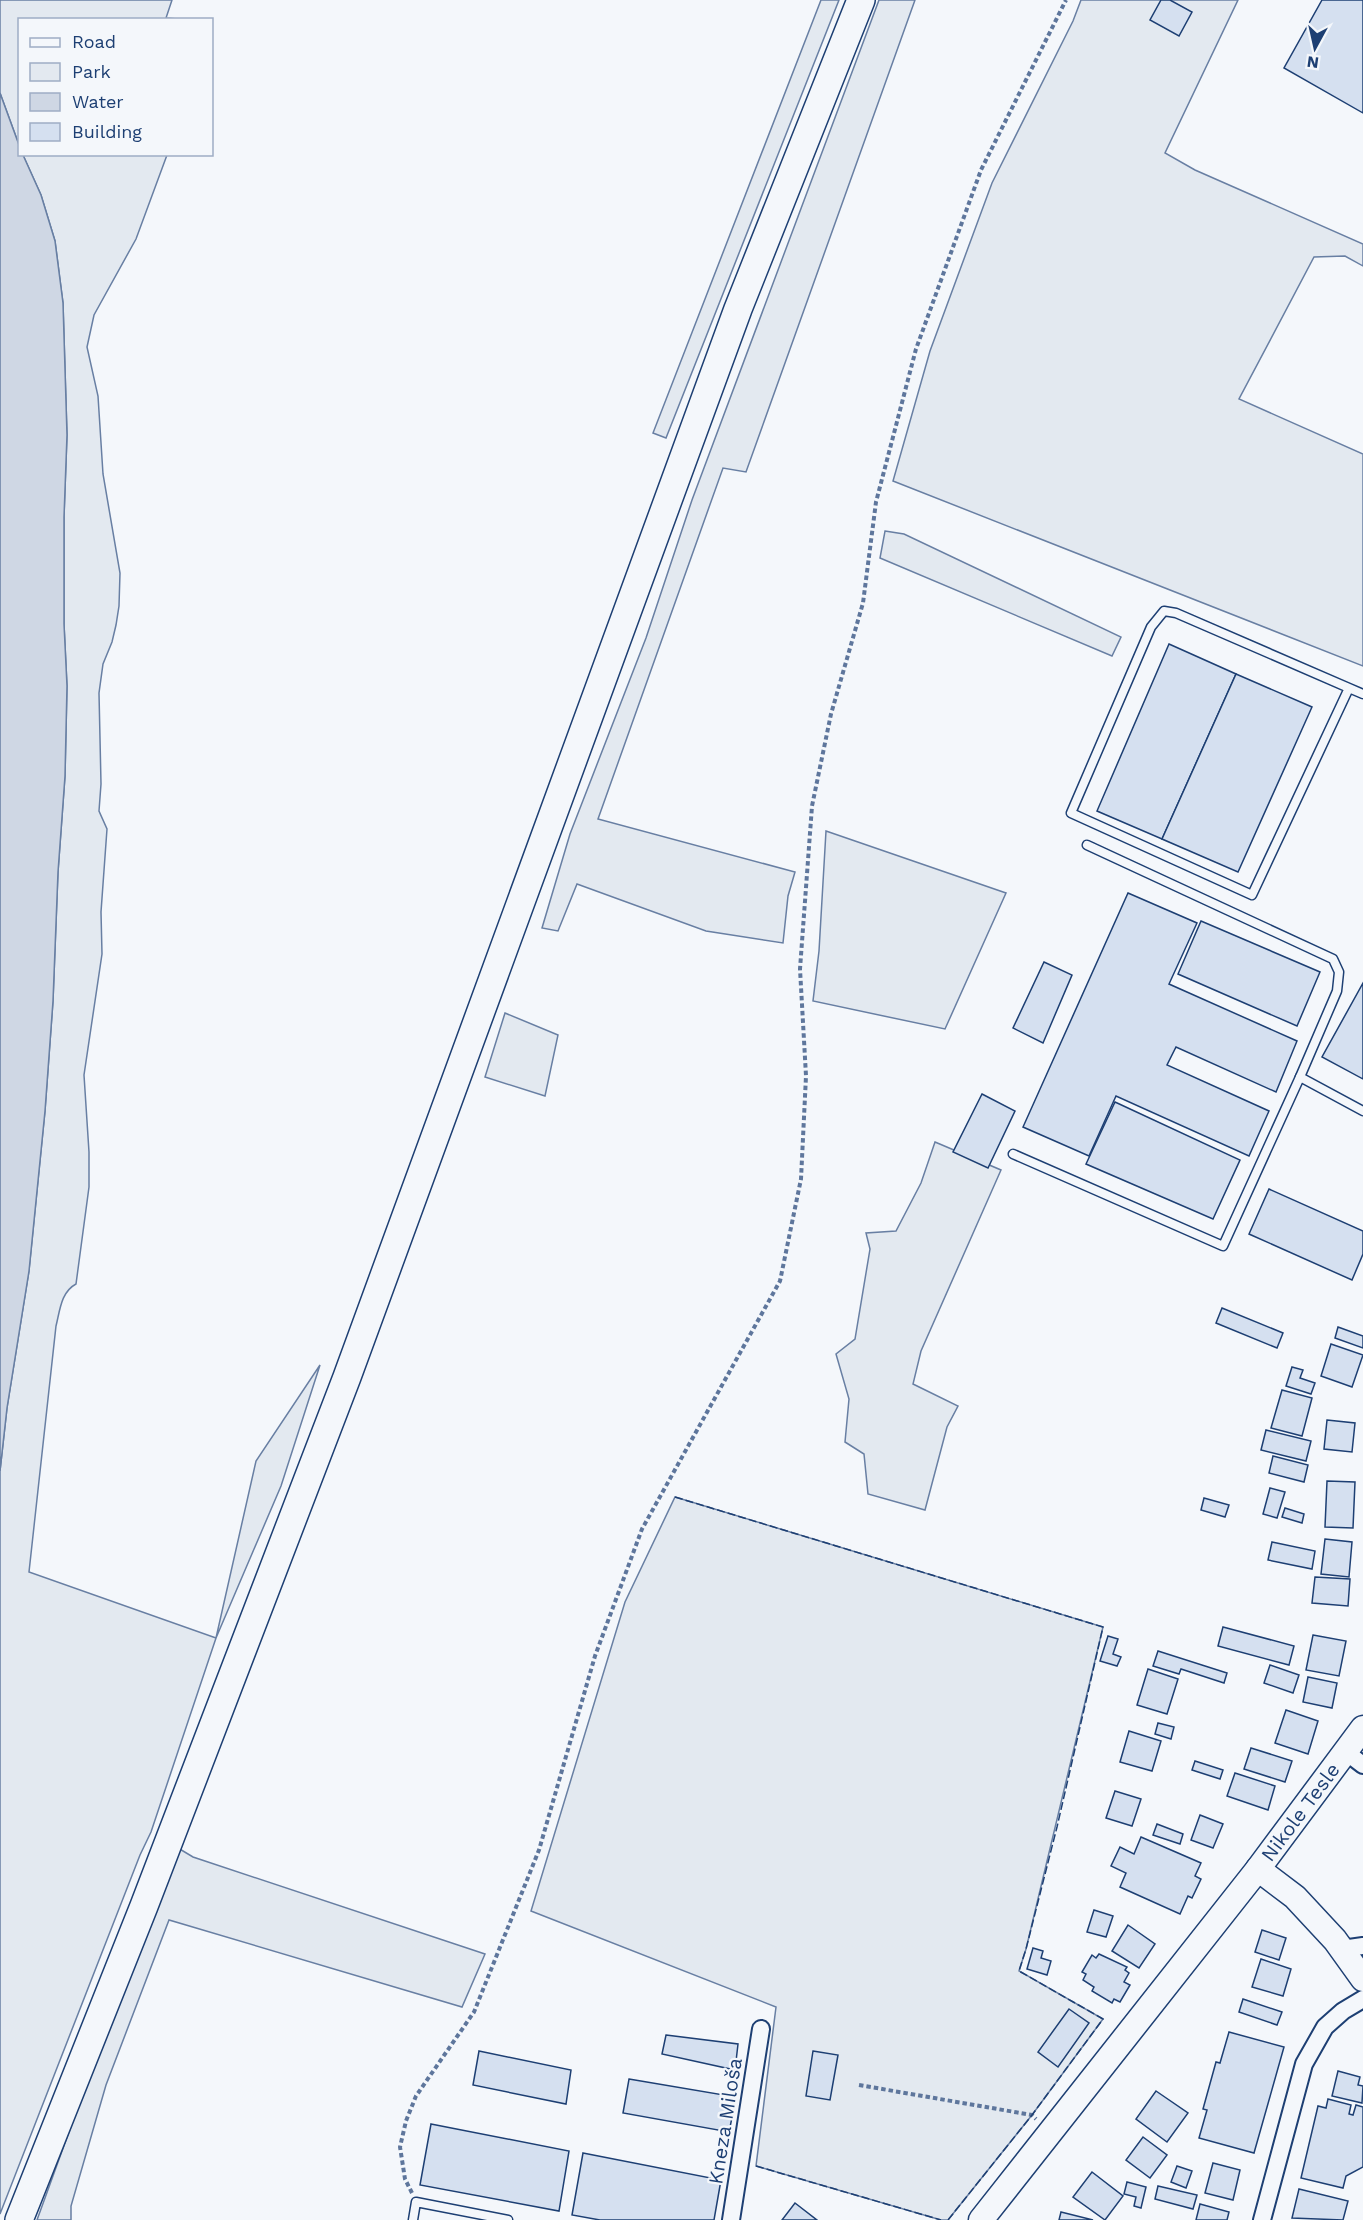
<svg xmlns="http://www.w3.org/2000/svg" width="1363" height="2220" font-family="'Work Sans',sans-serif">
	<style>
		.green { fill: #e3e9f0; stroke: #687fa3; stroke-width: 1.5 }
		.water { fill: #cfd7e4; stroke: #687fa3; stroke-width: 1.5 }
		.building { fill: #d5e0f0; stroke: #1d3f73; stroke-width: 1.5 }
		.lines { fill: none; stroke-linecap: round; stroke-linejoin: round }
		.lane-casing { stroke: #1d3f73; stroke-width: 11 }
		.street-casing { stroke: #1d3f73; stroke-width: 20 }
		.secondary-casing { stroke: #1d3f73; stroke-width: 27 }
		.primary-casing { stroke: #1d3f73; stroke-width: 30 }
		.path { stroke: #5e769c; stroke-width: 4; stroke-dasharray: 4.5 3; stroke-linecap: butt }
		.lane { stroke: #f4f7fb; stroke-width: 8 }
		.street { stroke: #f4f7fb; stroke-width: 16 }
		.secondary { stroke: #f4f7fb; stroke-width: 24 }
		.primary { stroke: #f4f7fb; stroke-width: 27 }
		.fence { stroke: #1d3f73; stroke-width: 1.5; stroke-dasharray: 8 3; stroke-linecap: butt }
		.labels { text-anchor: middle; stroke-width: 4.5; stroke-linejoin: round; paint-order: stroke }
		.street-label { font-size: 20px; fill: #1d3f73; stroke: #f4f7fb }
	</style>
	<rect width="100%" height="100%" fill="#f4f7fb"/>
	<g class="green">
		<polygon points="0,0 172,0 166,18 178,19 20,20 19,145 0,93"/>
		<polygon points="821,0 839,0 666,438 653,433"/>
		<polygon points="879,0 915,0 746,472 723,468 598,819 795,872 788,896 783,943 706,931 577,884 558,931 542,928 570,834 646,638 692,500"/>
		<polygon points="1081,0 1238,0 1165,153 1195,170 1363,244 1363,266 1345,256 1314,257 1239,399 1363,454 1363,666 893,481 930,351 992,183 1073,21"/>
		<path d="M23,155H167L136,239L94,315L87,347L98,396L103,474L120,573L119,606L116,625L112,642L103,664L99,693L101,784L99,811L107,829L101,912L102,954L84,1075L89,1152V1187L76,1284C61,1292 60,1310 56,1326L29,1572L216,1638L256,1461L320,1365L281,1486L216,1638L151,1832L140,1855L0,2214V1471L7,1408L29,1271L45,1111L53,1001L58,872L65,776L67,686L64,624V517L67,435L63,303L55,241L41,195Z"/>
		<polygon points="885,531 904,534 1121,637 1112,656 880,558"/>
		<polygon points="826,831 1006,893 945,1029 813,1001 819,951"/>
		<polygon points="505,1013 558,1035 545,1096 485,1077"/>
		<polygon points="935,1142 1001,1170 921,1351 913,1384 958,1406 947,1427 925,1510 868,1494 864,1454 845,1442 849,1399 836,1354 855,1339 870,1249 866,1233 896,1231 921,1183"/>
		<polygon points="675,1497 1103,1627 1026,1949 1019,1971 1103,2019 1032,2115 948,2220 941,2220 756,2166 776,2007 531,1911 625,1602"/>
		<polygon points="173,1845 193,1857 485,1954 462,2007 169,1920 106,2085 71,2206 71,2220 37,2220"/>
	</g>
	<polygon class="water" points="0,93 19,145 20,154 23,155 41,195 55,241 63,303 67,435 64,517 64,624 67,686 65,776 58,872 53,1001 45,1111 29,1271 7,1408 0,1471"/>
	<g class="building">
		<polygon points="1161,0 1170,0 1192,12 1179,36 1150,20"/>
		<polygon points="1322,0 1363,0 1363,113 1284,68"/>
		<polygon points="1169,644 1236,674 1162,839 1097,811"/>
		<polygon points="1236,674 1312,707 1238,872 1162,839"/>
		<polygon points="1128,893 1197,923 1169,984 1297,1041 1276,1092 1176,1047 1167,1065 1269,1111 1249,1156 1116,1096 1089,1156 1023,1127"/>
		<polygon points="1201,921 1320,972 1297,1026 1178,974"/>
		<polygon points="1044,962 1072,975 1043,1043 1013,1028"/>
		<polygon points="1363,983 1363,1079 1322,1057"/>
		<polygon points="982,1094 1015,1111 988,1168 953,1152"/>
		<polygon points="1115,1102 1240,1160 1213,1219 1086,1164"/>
		<polygon points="1269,1189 1363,1231 1363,1254 1352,1280 1249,1234"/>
		<polygon points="1222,1308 1283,1333 1277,1348 1216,1323"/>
		<polygon points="1338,1327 1363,1336 1363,1348 1335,1338"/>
		<polygon points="1331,1344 1363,1355 1352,1387 1321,1376"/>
		<polygon points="1292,1367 1303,1370 1300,1378 1315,1383 1311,1394 1286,1386"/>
		<polygon points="1282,1390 1312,1398 1302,1436 1271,1428"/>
		<polygon points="1327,1420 1355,1423 1352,1452 1324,1449"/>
		<polygon points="1266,1430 1311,1441 1306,1461 1261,1450"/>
		<polygon points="1273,1456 1308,1465 1304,1482 1269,1473"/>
		<polygon points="1327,1481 1355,1482 1353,1528 1325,1527"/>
		<polygon points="1270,1488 1285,1492 1277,1518 1263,1514"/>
		<polygon points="1204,1498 1229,1505 1225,1517 1201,1510"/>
		<polygon points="1285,1508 1304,1514 1302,1523 1282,1517"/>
		<polygon points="1325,1539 1352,1542 1349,1577 1321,1574"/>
		<polygon points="1272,1542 1315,1551 1312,1569 1268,1560"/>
		<polygon points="1315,1577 1350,1579 1348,1606 1312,1603"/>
		<polygon points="1223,1627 1294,1646 1289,1665 1218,1646"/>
		<polygon points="1313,1635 1346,1641 1339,1676 1306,1670"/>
		<polygon points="1108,1636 1118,1639 1113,1654 1121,1657 1117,1666 1100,1661"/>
		<polygon points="1158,1651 1227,1673 1224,1683 1181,1669 1179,1674 1153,1666"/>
		<polygon points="1270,1665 1299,1675 1293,1693 1264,1683"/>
		<polygon points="1148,1669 1178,1679 1167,1714 1137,1705"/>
		<polygon points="1308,1677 1337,1683 1332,1708 1303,1702"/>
		<polygon points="1286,1710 1318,1721 1308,1754 1275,1743"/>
		<polygon points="1158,1723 1174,1727 1171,1739 1155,1734"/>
		<polygon points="1129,1731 1161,1741 1152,1771 1120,1762"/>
		<polygon points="1251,1748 1292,1761 1285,1782 1244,1769"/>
		<polygon points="1195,1761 1223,1770 1220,1779 1192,1770"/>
		<polygon points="1235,1773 1275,1786 1268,1810 1227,1796"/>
		<polygon points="1115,1791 1141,1799 1132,1826 1106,1818"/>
		<polygon points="1200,1815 1223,1824 1213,1848 1191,1840"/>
		<polygon points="1157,1824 1183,1834 1180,1844 1153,1835"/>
		<polygon points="1141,1837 1201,1863 1195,1876 1201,1879 1192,1898 1188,1896 1180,1914 1120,1887 1126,1873 1111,1866 1120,1847 1134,1854"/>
		<polygon points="1094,1910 1113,1916 1106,1937 1087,1932"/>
		<polygon points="1128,1925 1155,1944 1139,1968 1112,1951"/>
		<polygon points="1262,1930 1286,1938 1279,1960 1255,1952"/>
		<polygon points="1033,1948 1043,1951 1041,1958 1051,1961 1047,1975 1027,1969"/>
		<polygon points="1099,1954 1127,1967 1125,1970 1129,1973 1124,1982 1130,1985 1120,2002 1114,1999 1112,2003 1092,1991 1094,1987 1083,1980 1086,1974 1082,1972 1092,1955 1096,1958"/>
		<polygon points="1261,1959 1291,1969 1283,1996 1252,1987"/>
		<polygon points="1243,1999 1282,2012 1277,2025 1239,2012"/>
		<polygon points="1069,2009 1089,2023 1058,2067 1038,2052"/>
		<polygon points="1229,2032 1284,2047 1254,2153 1199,2138 1207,2110 1203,2109 1216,2062 1220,2063"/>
		<polygon points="666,2035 738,2044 735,2070 662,2054"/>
		<polygon points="479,2051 571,2070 566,2104 473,2085"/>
		<polygon points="813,2051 838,2055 830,2100 806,2096"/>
		<polygon points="1338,2071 1360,2077 1358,2085 1363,2086 1362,2103 1332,2096"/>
		<polygon points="629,2079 724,2095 722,2106 734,2108 729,2132 623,2113"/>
		<polygon points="1156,2091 1188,2113 1167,2142 1136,2119"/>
		<polygon points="1328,2099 1351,2105 1349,2114 1353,2115 1356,2105 1363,2107 1363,2167 1346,2176 1343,2188 1301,2178 1318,2106 1326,2108"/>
		<polygon points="431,2124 569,2151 559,2211 420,2185"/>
		<polygon points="1143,2137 1167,2155 1150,2178 1126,2160"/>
		<polygon points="583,2153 721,2180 714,2220 600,2220 572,2215"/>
		<polygon points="1213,2163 1240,2170 1233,2200 1205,2193"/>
		<polygon points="1177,2166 1192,2171 1186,2188 1171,2182"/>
		<polygon points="1092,2172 1123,2196 1105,2220 1073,2197"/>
		<polygon points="1127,2182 1146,2187 1141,2208 1134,2206 1136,2197 1124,2194"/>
		<polygon points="1158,2186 1197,2195 1193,2209 1155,2199"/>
		<polygon points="1299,2189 1348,2201 1343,2220 1292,2218"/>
		<polygon points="795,2203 817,2220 782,2220"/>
		<polygon points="1200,2204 1229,2212 1227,2220 1196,2220"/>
		<polygon points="1061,2212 1093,2220 1059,2220"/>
	</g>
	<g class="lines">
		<defs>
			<g id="lane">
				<polyline points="1349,688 1252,895 1071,813 1151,627 1164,611 1176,613 1349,688 1363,694"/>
				<polyline points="1087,845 1333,959 1339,972 1337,991 1300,1077 1363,1111"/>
				<polyline points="1013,1154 1223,1246 1300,1077"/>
				<polyline points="413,2220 416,2202 508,2220"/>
			</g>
			<g id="street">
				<polyline points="1346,1752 1363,1765"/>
				<polyline points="1342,1949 1363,1946"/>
				<polyline points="731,2220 761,2029"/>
				<polyline points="1262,2220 1304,2064 1325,2027 1343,2011 1363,1999"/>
			</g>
			<g id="secondary">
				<polyline points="1258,1869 1295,1897 1335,1940 1363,1979"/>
				<path id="s1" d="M981,2220L1258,1869L1363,1728"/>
			</g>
			<polyline id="primary" points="19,2220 144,1906 347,1377 738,309 861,0"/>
		</defs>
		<use href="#lane" class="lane-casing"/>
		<use href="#street" class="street-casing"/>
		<use href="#secondary" class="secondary-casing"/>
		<use href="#primary" class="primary-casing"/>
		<g class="path">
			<polyline points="859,2085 1032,2115 1036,2119"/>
			<polyline points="412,2193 405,2179 400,2147 406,2121 416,2096 474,2012 539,1850 595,1656 642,1529 780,1281 801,1179 806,1076 800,969 812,806 831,714 863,603 876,502 916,349 981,170 1066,0"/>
		</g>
		<use href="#lane" class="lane"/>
		<use href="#street" class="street"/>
		<use href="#secondary" class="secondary"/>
		<use href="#primary" class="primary"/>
		<g class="fence">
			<polyline points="675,1497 1103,1627 1057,1827 1026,1949 1019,1971 1103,2019 1032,2115 948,2220"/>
			<polyline points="756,2166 941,2220"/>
		</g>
	</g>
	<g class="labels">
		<g class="street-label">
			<text dy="7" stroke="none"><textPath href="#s1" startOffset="518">Nikole Tesle</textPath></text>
			<text transform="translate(725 2121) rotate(-81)" y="7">Kneza Miloša</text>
		</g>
	</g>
	<rect x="18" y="18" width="195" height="138" fill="#f4f7fb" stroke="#9eadc5" stroke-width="1.5"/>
	<rect x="30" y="38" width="30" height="9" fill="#f4f7fb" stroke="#9eadc5" stroke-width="1.5"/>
	<text x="72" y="48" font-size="18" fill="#1d3f73">Road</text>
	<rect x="30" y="63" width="30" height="18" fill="#e3e9f0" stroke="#9eadc5" stroke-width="1.5"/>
	<text x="72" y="78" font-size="18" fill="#1d3f73">Park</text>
	<rect x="30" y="93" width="30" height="18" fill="#cfd7e4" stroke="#9eadc5" stroke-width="1.5"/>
	<text x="72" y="108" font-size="18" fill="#1d3f73">Water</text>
	<rect x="30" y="123" width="30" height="18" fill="#d5e0f0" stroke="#9eadc5" stroke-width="1.5"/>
	<text x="72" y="138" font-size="18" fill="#1d3f73">Building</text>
	<g transform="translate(1315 48) rotate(188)" stroke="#f4f7fb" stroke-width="4.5" paint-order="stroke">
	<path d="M0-4.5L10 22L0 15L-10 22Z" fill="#1d3f73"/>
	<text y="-9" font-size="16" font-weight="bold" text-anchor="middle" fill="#1d3f73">N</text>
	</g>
</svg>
